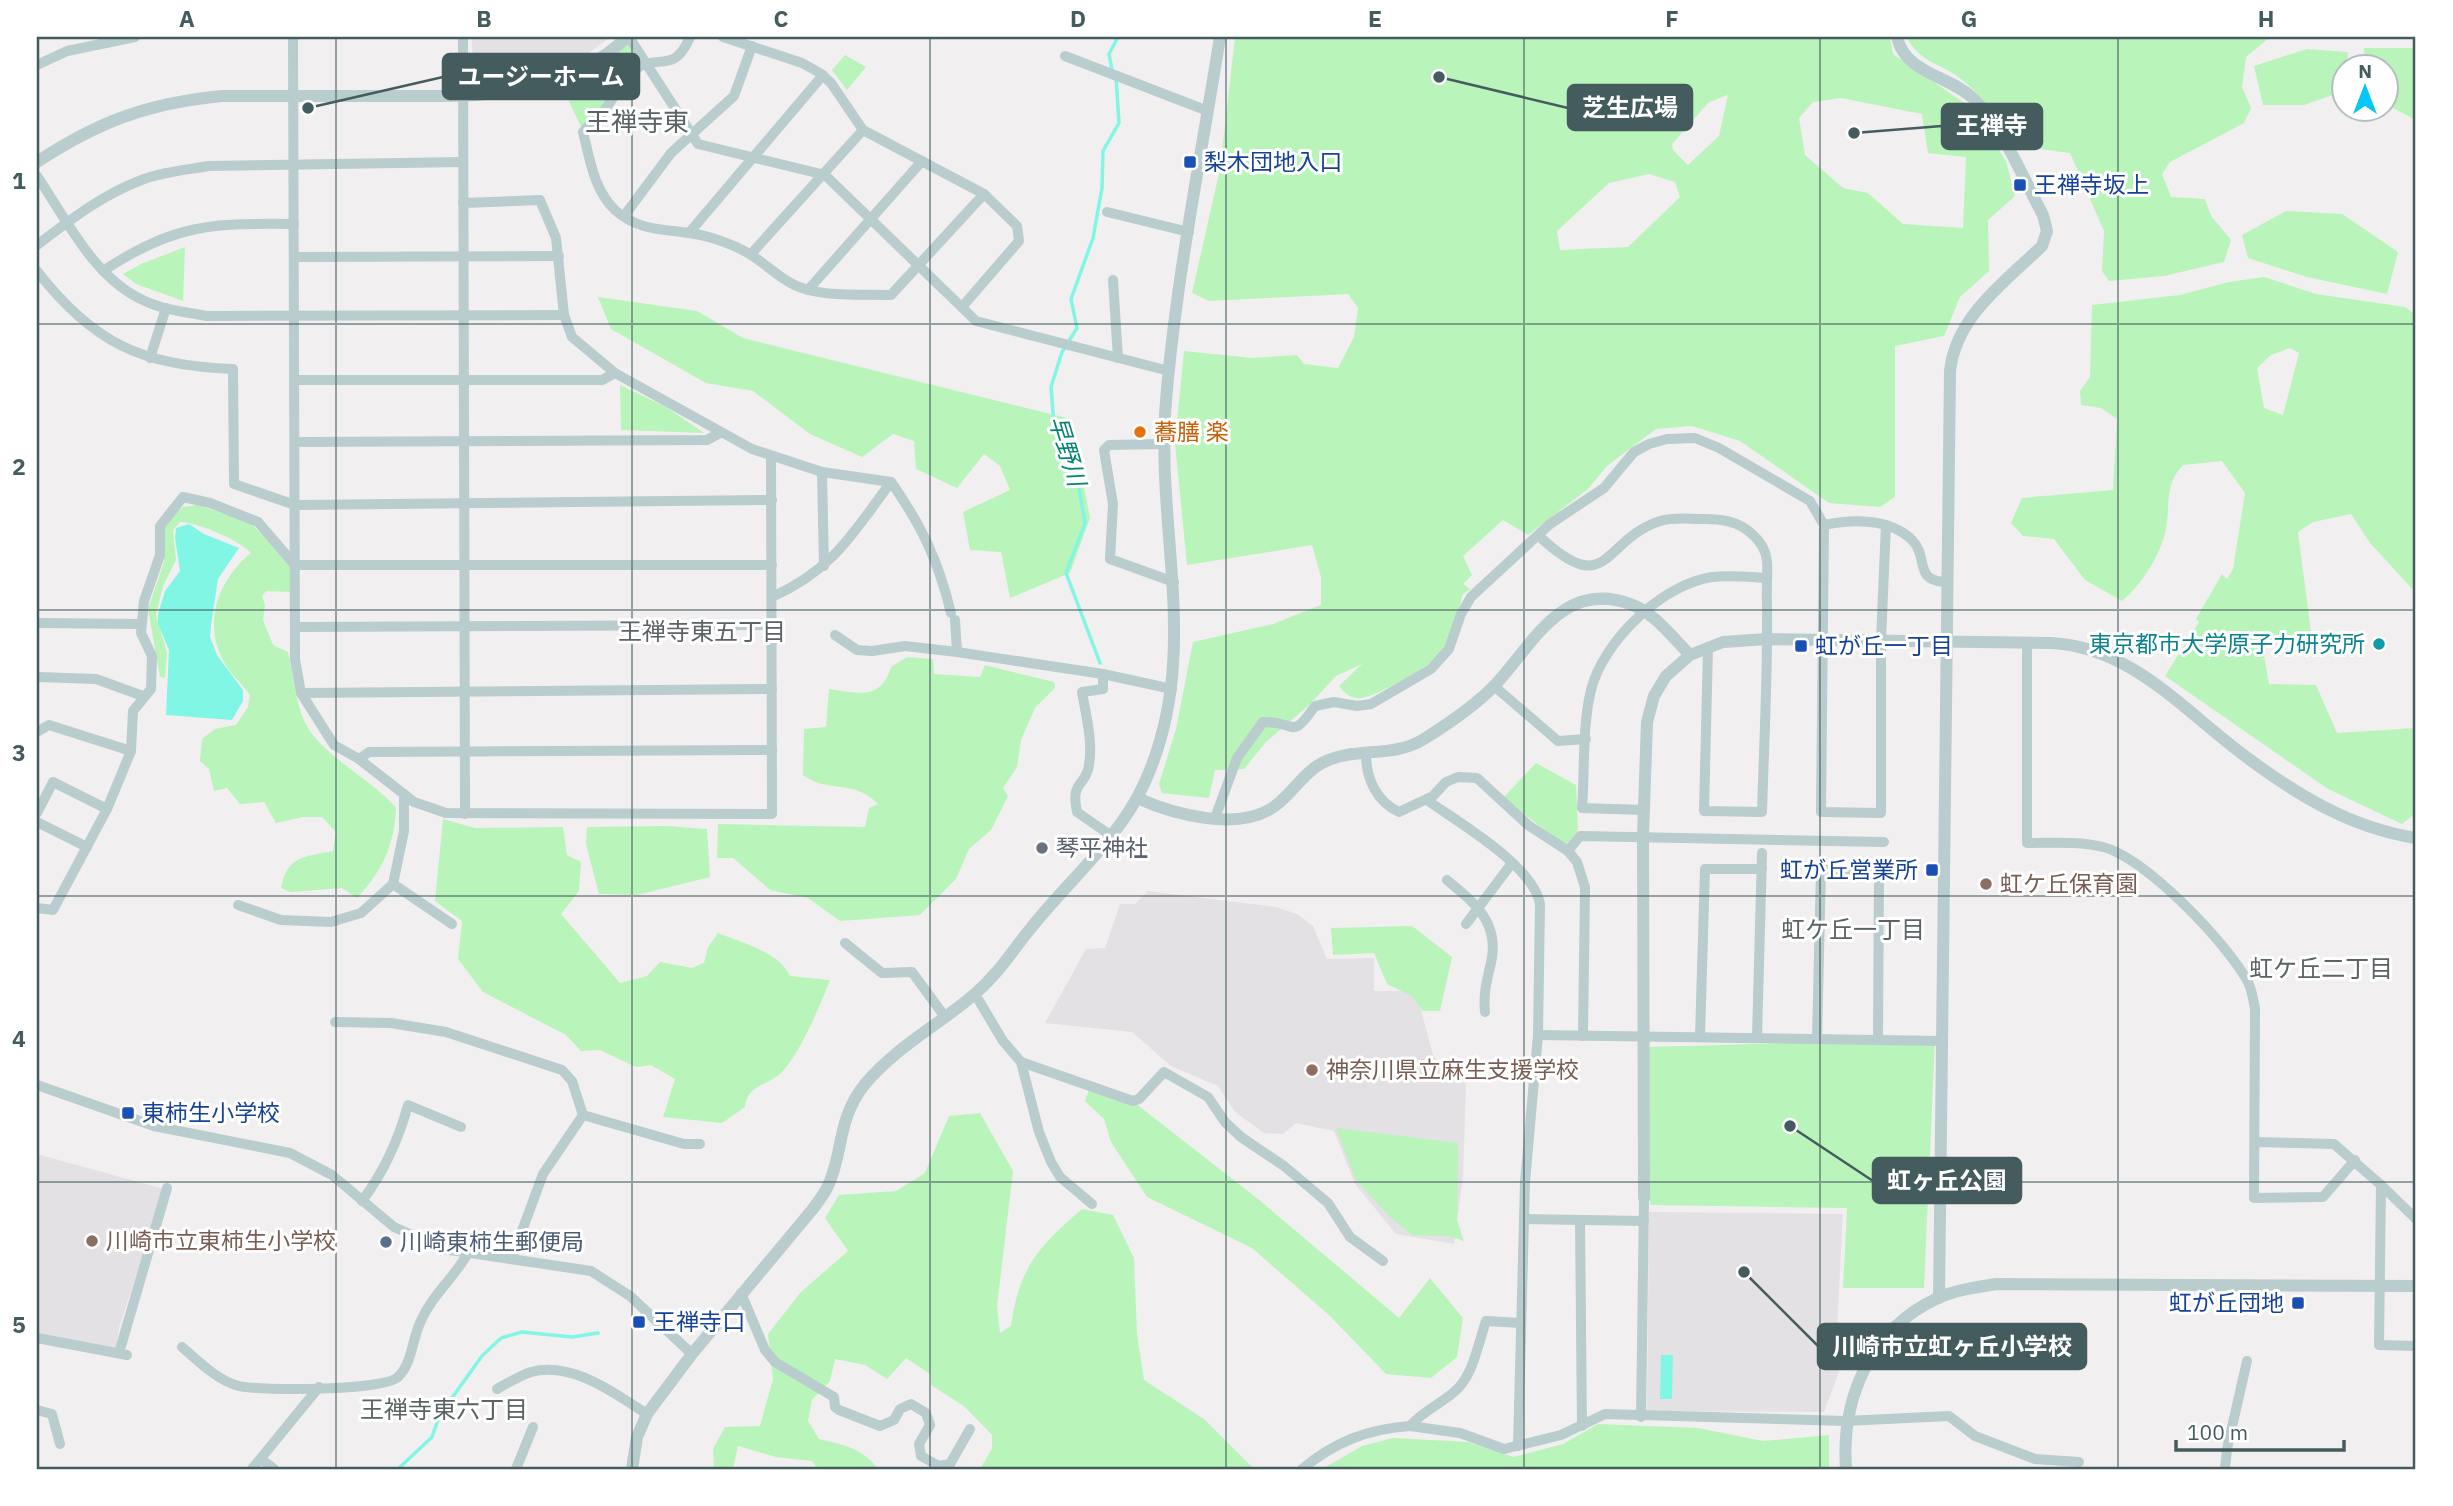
<svg xmlns="http://www.w3.org/2000/svg" width="2453" height="1506" font-family="'IBM Plex Sans','Noto Sans JP',sans-serif">
	<style>
		.education { fill: #e3e1e3 }
		.green { fill: #b9f4ba; fill-rule: evenodd }
		.water { fill: #81f6e4 }
		.lines { fill: none; stroke-linecap: round; stroke-linejoin: round }
		.stream { stroke: #81f6e4; stroke-width: 3.5 }
		.minor { stroke: #b9ccce; stroke-width: 10 }
		.tertiary { stroke: #b9ccce; stroke-width: 12 }
		.grid { fill: none; stroke: #455c5f; stroke-width: 2; stroke-opacity: 0.55 }
		.transit-dot { fill: #1a4fb4; stroke: #fff; stroke-width: 2.5 }
		.food-dot { fill: #e8710a; stroke: #fff; stroke-width: 2.5 }
		.culture-dot { fill: #0f9aa8; stroke: #fff; stroke-width: 2.5 }
		.worship-dot { fill: #6b7280; stroke: #fff; stroke-width: 2.5 }
		.education-dot { fill: #8d6e63; stroke: #fff; stroke-width: 2.5 }
		.service-dot { fill: #5c6f8a; stroke: #fff; stroke-width: 2.5 }
		.labels { text-anchor: middle; stroke-width: 6; stroke-linejoin: round; paint-order: stroke }
		.transit-label { font-size: 23px; fill: #164399; stroke: #fff; text-anchor: start }
		.food-label { font-size: 23px; fill: #c56008; stroke: #fff; text-anchor: start }
		.culture-label { font-size: 23px; fill: #0d838f; stroke: #fff; text-anchor: end }
		.worship-label { font-size: 23px; fill: #5b616d; stroke: #fff; text-anchor: start }
		.education-label { font-size: 23px; fill: #785e54; stroke: #fff; text-anchor: start }
		.service-label { font-size: 23px; fill: #4e5e75; stroke: #fff; text-anchor: start }
		.water-label { font-size: 24px; font-style: italic; fill: #058572; stroke: #fff }
		.neighbourhood-label { font-size: 24px; fill: #5b6365; stroke: #fff }
		.quarter-label { font-size: 26px; fill: #5b6365; stroke: #fff }
		.leader { fill: none; stroke: #455c5f; stroke-width: 2.5 }
		.callout-dot { fill: #455c5f; stroke: #fff; stroke-width: 2.5 }
		.callout { fill: #455c5f; stroke: #455c5f; stroke-width: 2.5 }
		.callout-label { font-size: 24px; text-anchor: middle; font-weight: bold; fill: #fff }
		.neatline { fill: none; stroke: #455c5f; stroke-width: 2.5 }
		.grid-label { font-size: 23px; text-anchor: middle; font-weight: bold; fill: #455c5f }
	</style>
	<rect width="100%" height="100%" fill="#f2eff0"/>
	<g class="education">
		<polygon points="472,37 610,37 577,62 528,80 473,85"/>
		<polygon points="1148,891 1276,907 1297,914 1313,926 1327,959 1374,958 1374,991 1416,991 1433,1055 1447,1074 1466,1084 1463,1176 1454,1244 1396,1234 1355,1184 1334,1131 1296,1123 1283,1134 1264,1133 1235,1112 1218,1086 1171,1066 1132,1032 1045,1023 1086,949 1105,948 1120,904 1135,904"/>
		<polygon points="37,1154 164,1189 119,1328 116,1348 37,1335"/>
		<polygon points="1649,1212 1843,1214 1837,1329 1844,1358 1824,1412 1647,1411"/>
	</g>
	<g class="green">
		<path d="M1235,37H1890L1893,54L1973,109L2006,161L2015,196L1988,220L1989,271L1960,297L1944,336L1895,346V497L1880,507L1829,503L1740,441L1692,426L1656,429L1607,466L1588,489L1528,535L1503,520L1463,556L1472,575L1463,584L1470,589L1463,594C1457,613 1453,641 1439,656C1428,667 1377,696 1362,698C1351,699 1345,694 1339,686L1362,664L1336,676L1309,705L1265,743L1244,769L1215,770L1209,798L1162,793L1159,784L1176,729L1193,642L1273,624L1321,605V577L1312,545L1187,565L1175,443L1184,351L1252,358L1297,355L1304,364L1338,368L1354,337L1358,308L1348,294L1209,301L1192,293L1220,169ZM1728,95L1719,136L1688,165L1673,150L1672,144L1709,102ZM1841,98L1922,114L1928,153L1966,157L1963,228L1903,224L1868,193L1843,188L1805,155L1799,118L1813,102ZM1649,174L1675,182L1680,197L1628,247L1560,250L1557,231L1609,183Z"/>
		<path d="M1906,37H2270L2246,57L2242,87L2251,108L2244,123L2170,162L2162,174L2171,197L2205,199L2211,216L2231,240L2224,262L2164,276L2109,281L2102,271L2104,231L2070,153L2017,146C2001,121 1985,98 1961,79C1938,61 1924,66 1906,37Z"/>
		<polygon points="628,38 645,63 582,129 566,95 563,81"/>
		<polygon points="2364,48 2416,48 2416,120 2387,105 2386,66 2365,66"/>
		<polygon points="2307,49 2348,52 2344,91 2304,105 2263,105 2254,66"/>
		<polygon points="845,55 866,67 847,90 832,70"/>
		<polygon points="2286,211 2342,214 2398,252 2387,294 2307,277 2248,258 2242,235"/>
		<polygon points="185,247 183,301 136,284 123,274 141,264"/>
		<path d="M2264,277L2316,294L2405,307L2416,315V593L2370,543L2351,514L2313,522L2298,532L2311,632L2263,649L2269,684L2316,685L2337,733L2416,728V813L2402,824L2328,789L2165,676L2199,622L2196,619L2222,574L2227,579L2233,569L2245,493L2222,461L2183,465C2162,487 2172,510 2164,537C2157,560 2140,586 2122,601L2085,580L2054,539L2023,536L2011,523L2022,498L2113,490L2117,419L2101,408L2081,405L2080,391L2090,377L2092,305L2180,295L2229,282ZM2290,348L2299,353L2283,415L2264,408L2257,368L2271,355Z"/>
		<polygon points="598,297 697,311 743,338 1071,419 1090,518 1070,573 1010,598 1001,552 970,550 963,512 1010,490 1000,466 984,454 957,488 916,469 914,441 893,434 862,457 810,434 753,391 706,383 611,329"/>
		<polygon points="620,385 666,407 704,433 621,430"/>
		<path d="M197,505L250,522L291,565L293,592L266,591L262,596L265,605L263,620L273,645L288,652C294,675 295,705 307,726C323,756 373,780 396,808C394,846 383,870 357,898L342,888L290,892L281,888C287,855 305,857 333,851L336,832L322,817H303L276,823L264,802L240,804L227,788L214,791L209,769L200,761L202,739L215,729L236,725L248,707L250,695C244,686 235,678 229,670C200,629 216,581 251,553C237,539 199,523 180,522L173,530L176,560L163,586L156,615L167,653L165,678L160,677L148,609L164,562L163,531L173,514L183,507Z"/>
		<path d="M907,657L933,659L934,674L980,677L985,665L1054,682L1055,688L1035,708L1021,740L1017,767L1003,788L1008,796L991,830L969,849L956,879L920,915L840,921L808,898L770,890L733,858H717L718,824L865,827L869,808L878,804C852,778 829,794 803,775L804,729L826,727L829,689C858,693 881,701 891,667Z"/>
		<polygon points="1536,763 1576,785 1578,830 1566,846 1503,798"/>
		<path d="M443,819L475,828L563,827L567,855L581,862L579,891L561,914L620,983L647,976L660,962L692,968L704,963L708,947L718,933C742,943 778,951 790,976L830,980C820,1006 800,1053 782,1072C768,1086 747,1084 745,1107L722,1123L663,1117L675,1079L651,1065L636,1067L600,1050L581,1051L566,1035L483,992L458,959L462,921L435,901Z"/>
		<polygon points="666,826 707,829 710,877 637,895 599,894 586,844 587,827"/>
		<polygon points="1412,926 1452,957 1440,1011 1423,1011 1412,996 1387,984 1374,953 1333,955 1331,928"/>
		<polygon points="1935,1039 1924,1288 1843,1288 1847,1208 1650,1205 1649,1047"/>
		<polygon points="1089,1090 1135,1103 1258,1199 1399,1318 1430,1278 1463,1318 1457,1357 1431,1378 1386,1374 1330,1316 1252,1248 1147,1197 1111,1142 1104,1119 1085,1101"/>
		<path d="M980,1113L1013,1171L997,1306L1000,1333L1011,1326C1019,1267 1039,1246 1082,1209L1113,1215L1134,1258L1137,1334L1144,1380L1204,1419L1254,1469H980L992,1449V1435L965,1407L931,1385L930,1374L906,1358L887,1379L865,1365L835,1359L830,1381L812,1400L808,1421L819,1439C842,1444 864,1449 878,1469H818L812,1461L776,1457L738,1446L733,1469H714L713,1449L725,1427L760,1426L773,1379L768,1334L801,1292L848,1251L825,1218L839,1195L896,1191L925,1173L949,1116Z"/>
		<polygon points="1336,1128 1458,1143 1457,1220 1464,1241 1449,1236 1412,1235 1391,1218 1356,1180"/>
		<polygon points="1598,1424 1698,1428 1763,1441 1829,1435 1829,1469 1322,1469 1362,1446 1393,1438 1468,1442 1514,1457 1563,1444"/>
	</g>
	<g class="water">
		<polygon points="189,524 204,534 239,548 218,579 211,625 210,637 217,655 243,690 243,701 232,720 166,715 169,650 158,624 158,614 165,591 180,571 175,538 176,528"/>
		<polygon points="1661,1355 1673,1355 1672,1399 1660,1399"/>
	</g>
	<g class="lines">
		<g class="stream">
			<polyline points="1112,70 1109,54 1118,37"/>
			<polyline points="1100,663 1066,573 1085,523 1074,458 1054,425 1051,387 1062,352 1077,328 1071,299 1093,238 1102,188 1103,151 1119,123 1116,77"/>
			<polyline points="398,1469 432,1437 439,1417 449,1402 482,1356 501,1338 522,1332 572,1337 598,1333"/>
		</g>
		<g class="minor">
			<polyline points="293,37 295,659 301,693 334,745 359,759 414,802 446,813 772,814 771,456"/>
			<polyline points="463,37 465,814"/>
			<polyline points="629,37 698,144 825,175 976,321 1169,371"/>
			<path d="M690,37C673,77 657,51 634,71C620,83 607,111 595,121C590,126 587,126 583,132C590,160 594,190 615,210C643,236 679,227 712,238C725,242 739,247 751,255C769,266 784,283 805,289C832,297 863,294 891,295L984,194"/>
			<polyline points="723,37 802,63 820,73 831,83 863,130 984,194 1017,226 1019,241 962,307"/>
			<polyline points="1065,56 1208,111"/>
			<polyline points="37,65 67,51 135,37"/>
			<path d="M37,176C66,219 95,280 145,301C164,310 186,312 207,316L564,315"/>
			<path d="M463,203L540,200L556,238L564,315L572,337L615,373L752,449L822,472L891,482C922,526 938,560 951,613"/>
			<polyline points="1107,212 1189,232"/>
			<polyline points="624,216 671,153 734,96 752,46"/>
			<polyline points="689,233 823,75"/>
			<path d="M37,245C69,221 102,195 139,181C161,172 186,170 209,166L463,162"/>
			<polyline points="751,254 863,130"/>
			<polyline points="294,257 559,256"/>
			<path d="M37,271C93,343 142,366 233,369L234,484L295,505L772,500"/>
			<path d="M103,271C174,224 211,223 294,224"/>
			<polyline points="1113,280 1118,358"/>
			<polyline points="808,290 922,161"/>
			<polyline points="150,358 166,308"/>
			<polyline points="294,380 602,380 615,373"/>
			<polyline points="295,442 707,440 720,433"/>
			<polyline points="1164,444 1109,445 1104,450 1113,504 1110,559 1174,582"/>
			<polyline points="822,472 824,566"/>
			<path d="M1824,525C1852,519 1890,518 1912,540C1929,557 1913,580 1945,582"/>
			<path d="M1540,537C1609,601 1602,540 1660,521C1673,517 1689,519 1703,519C1722,519 1738,521 1752,534C1760,541 1766,550 1767,561C1768,575 1766,590 1767,604C1768,673 1764,743 1762,812L1704,811L1708,647"/>
			<polyline points="295,565 772,565"/>
			<path d="M772,597C833,570 853,533 891,482"/>
			<polyline points="955,620 957,652"/>
			<polyline points="37,623 141,624"/>
			<polyline points="295,627 772,625"/>
			<polyline points="835,635 857,650 872,651 905,646 957,652 1103,674 1172,689"/>
			<path d="M2027,643V843C2052,843 2079,841 2103,847C2146,858 2227,943 2248,982C2252,990 2253,1000 2255,1008L2254,1198L2323,1197L2355,1160"/>
			<path d="M1103,674V689L1082,692C1086,715 1093,742 1089,765C1086,787 1070,780 1077,812L1110,835"/>
			<polyline points="37,677 96,679 143,696"/>
			<polyline points="1494,686 1558,741 1586,739"/>
			<polyline points="301,693 772,689"/>
			<polyline points="37,732 49,725 131,751"/>
			<path d="M1366,754C1366,779 1377,802 1399,812L1433,796L1446,782L1458,777L1477,778L1528,825L1568,851L1577,862L1585,887L1583,1036"/>
			<polyline points="359,759 369,752 772,750"/>
			<polyline points="404,794 404,831 393,884 452,924"/>
			<path d="M1427,800C1459,823 1533,865 1540,904L1538,1035L1525,1182L1518,1446"/>
			<path d="M1644,810L1582,808C1585,769 1582,727 1591,690C1603,641 1663,584 1712,577C1730,575 1748,577 1766,578"/>
			<polyline points="37,813 53,782 107,809"/>
			<path d="M1215,818L1237,758L1263,722C1297,721 1290,742 1315,706L1334,702L1357,706L1371,704L1431,669L1449,649L1461,614L1471,597L1550,524L1604,488L1634,452L1649,444L1667,439L1695,438L1719,448L1810,501L1824,525L1821,812L1881,813V640L1886,525"/>
			<polyline points="37,822 87,847"/>
			<polyline points="1568,851 1580,836 1884,842"/>
			<path d="M1447,880C1475,903 1500,923 1491,963C1487,979 1483,995 1485,1012"/>
			<polyline points="238,905 281,920 331,922 361,913 393,884"/>
			<polyline points="37,908 53,910 107,809 131,751 133,711 151,689 152,656 141,633 144,601 160,555 160,526 183,497 210,503 258,522 295,565"/>
			<polyline points="1466,924 1512,863"/>
			<polyline points="845,943 882,973 912,972 945,1017"/>
			<polyline points="975,994 1003,1041 1021,1062 1039,1132 1051,1162 1060,1177 1092,1204"/>
			<polyline points="335,1022 391,1023 446,1032 562,1070 572,1081 583,1115 684,1144 700,1144"/>
			<polyline points="1538,1035 1943,1041"/>
			<polyline points="1700,1037 1705,869 1762,869"/>
			<polyline points="1757,1038 1762,853"/>
			<polyline points="1817,1039 1821,870 1879,870 1878,1040"/>
			<polyline points="1021,1062 1133,1101 1139,1099 1164,1072 1208,1097 1225,1122 1241,1137 1284,1166 1328,1203 1350,1237 1383,1261"/>
			<polyline points="37,1085 154,1126 290,1153 332,1175 394,1227 443,1249 591,1271 630,1296 692,1354"/>
			<polyline points="2255,1142 2334,1144 2381,1185 2379,1345 2416,1346"/>
			<polyline points="2381,1185 2416,1219"/>
			<path d="M362,1201C383,1173 399,1138 408,1105L461,1127"/>
			<polyline points="1524,1219 1644,1221"/>
			<polyline points="1580,1220 1582,1426"/>
			<polyline points="512,1258 543,1174 583,1115"/>
			<polyline points="741,1293 765,1350 775,1362 834,1397 835,1407 839,1410 880,1426 894,1420 900,1409 911,1404 926,1413 930,1425 919,1444 921,1456 939,1466 950,1464 970,1429"/>
			<path d="M1521,1323L1486,1321C1478,1344 1473,1377 1454,1392C1439,1405 1423,1411 1410,1426L1460,1433L1504,1449L1561,1435L1605,1414L1845,1421L1949,1416L1975,1436L2035,1459L2079,1462"/>
			<polyline points="37,1338 127,1355"/>
			<path d="M182,1347C198,1361 218,1381 239,1386C260,1391 384,1391 398,1377C412,1364 412,1340 420,1323C431,1296 454,1278 468,1253"/>
			<polyline points="119,1353 167,1188"/>
			<path d="M497,1389C508,1383 519,1376 531,1372C573,1361 615,1394 647,1414"/>
			<polyline points="37,1410 52,1414 60,1444"/>
			<polyline points="1641,1417 1644,1198"/>
			<polyline points="261,1459 274,1469"/>
			<polyline points="252,1469 319,1387"/>
			<polyline points="516,1469 533,1427"/>
			<path d="M1302,1469C1335,1442 1367,1429 1410,1426"/>
			<polyline points="2225,1469 2227,1449 2247,1361"/>
		</g>
		<g class="tertiary">
			<path d="M1897,37C1905,74 1949,75 1974,99C2002,126 2024,180 2043,215L2047,231L2042,246C2005,282 1956,316 1950,371L1939,1298"/>
			<path d="M37,162C99,121 149,103 222,96C276,96 330,96 384,96C472,96 559,102 627,37"/>
			<path d="M1137,798C1175,815 1239,832 1275,806C1292,794 1303,773 1322,763C1354,746 1392,759 1424,739C1448,724 1475,706 1495,685C1532,646 1562,579 1630,604C1654,612 1672,637 1690,655L1723,642L1767,639L2051,643C2132,647 2184,711 2245,756C2297,795 2351,828 2416,838"/>
			<polyline points="1644,1198 1643,836 1647,722 1654,696 1666,676 1690,655"/>
			<path d="M632,1469L637,1437L647,1414L692,1354L812,1210C817,1203 823,1196 827,1188C844,1154 836,1120 865,1084C897,1046 939,1025 976,993C999,973 1012,951 1031,928C1068,881 1119,839 1144,784C1203,656 1155,533 1166,401C1176,279 1201,157 1220,37"/>
			<path d="M1846,1469C1841,1399 1870,1329 1938,1298C1956,1290 1977,1287 1996,1284L2416,1286"/>
		</g>
	</g>
	<path class="grid" d="M336,37V1469M632,37V1469M930,37V1469M1226,37V1469M1524,37V1469M1820,37V1469M2118,37V1469M37,324H2416M37,610H2416M37,896H2416M37,1182H2416"/>
	<g class="transit-dot">
		<rect x="1183" y="155" width="14" height="14" rx="3.5"/>
		<rect x="2013" y="178" width="14" height="14" rx="3.5"/>
		<rect x="1794" y="639" width="14" height="14" rx="3.5"/>
		<rect x="1925" y="863" width="14" height="14" rx="3.5"/>
		<rect x="121" y="1106" width="14" height="14" rx="3.5"/>
		<rect x="2291" y="1296" width="14" height="14" rx="3.5"/>
		<rect x="632" y="1315" width="14" height="14" rx="3.5"/>
	</g>
	<circle class="food-dot" cx="1140" cy="432" r="7"/>
	<circle class="culture-dot" cx="2379" cy="644" r="7"/>
	<circle class="worship-dot" cx="1042" cy="848" r="7"/>
	<g class="education-dot">
		<circle cx="1986" cy="884" r="7"/>
		<circle cx="1312" cy="1070" r="7"/>
		<circle cx="92" cy="1241" r="7"/>
	</g>
	<circle class="service-dot" cx="386" cy="1242" r="7"/>
	<g class="labels">
		<g class="transit-label">
			<text x="1204" y="170">梨木団地入口</text>
			<text x="2034" y="193">王禅寺坂上</text>
			<text x="1815" y="654">虹が丘一丁目</text>
			<text x="1918" y="878" text-anchor="end">虹が丘営業所</text>
			<text x="142" y="1121">東柿生小学校</text>
			<text x="2284" y="1311" text-anchor="end">虹が丘団地</text>
			<text x="653" y="1330">王禅寺口</text>
		</g>
		<g class="food-label">
			<text x="1154" y="440">蕎膳 楽</text>
		</g>
		<g class="culture-label">
			<text x="2365" y="652">東京都市大学原子力研究所</text>
		</g>
		<g class="worship-label">
			<text x="1056" y="856">琴平神社</text>
		</g>
		<g class="education-label">
			<text x="2000" y="892">虹ケ丘保育園</text>
			<text x="1326" y="1078">神奈川県立麻生支援学校</text>
			<text x="106" y="1249">川崎市立東柿生小学校</text>
		</g>
		<g class="service-label">
			<text x="400" y="1250">川崎東柿生郵便局</text>
		</g>
		<g class="water-label">
			<text transform="translate(1067 451) rotate(73)" y="8">早野川</text>
		</g>
		<g class="neighbourhood-label">
			<text x="702" y="640">王禅寺東五丁目</text>
			<text x="1853" y="938">虹ケ丘一丁目</text>
			<text x="2321" y="977">虹ケ丘二丁目</text>
			<text x="444" y="1418">王禅寺東六丁目</text>
		</g>
		<g class="quarter-label">
			<text x="637" y="131">王禅寺東</text>
		</g>
	</g>
	<path class="leader" d="M308 108L443 77M1439 77L1568 108M1854 133L1942 126M1790 1126L1873 1181M1744 1272L1818 1346"/>
	<g class="callout-dot">
		<circle cx="308" cy="108" r="7"/>
		<circle cx="1439" cy="77" r="7"/>
		<circle cx="1854" cy="133" r="7"/>
		<circle cx="1790" cy="1126" r="7"/>
		<circle cx="1744" cy="1272" r="7"/>
	</g>
	<g class="callout">
		<rect x="443" y="54" width="196" height="45" rx="7"/>
		<rect x="1568" y="85" width="124" height="45" rx="7"/>
		<rect x="1942" y="104" width="100" height="45" rx="7"/>
		<rect x="1873" y="1158" width="148" height="45" rx="7"/>
		<rect x="1818" y="1324" width="268" height="45" rx="7"/>
	</g>
	<g class="callout-label">
		<text x="541" y="85">ユージーホーム</text>
		<text x="1630" y="116">芝生広場</text>
		<text x="1992" y="134">王禅寺</text>
		<text x="1947" y="1189">虹ヶ丘公園</text>
		<text x="1952" y="1355">川崎市立虹ヶ丘小学校</text>
	</g>
	<rect width="2453" height="1506" fill="none" stroke="#ffffff" stroke-width="77"/>
	<g transform="translate(2365 88)"><circle r="33" fill="#ffffff" stroke="#b5bebf" stroke-width="2"/>
	<path d="M0-5L12 26L0 18L-12 26Z" fill="#04c7f7"/>
	<text y="-10" font-size="19" font-weight="bold" text-anchor="middle" fill="#455c5f">N</text>
	</g>
	<path d="M2176 1440v10h168v-10" fill="none" stroke="#455c5f" stroke-width="3.5"/>
	<text x="2187" y="1440" font-size="21" fill="#455c5f" stroke="#ffffff" stroke-width="5" paint-order="stroke">100 m</text>
	<rect x="38" y="38" width="2376" height="1430" class="neatline"/>
	<g class="grid-label">
		<text x="187" y="27">A</text>
		<text x="484" y="27">B</text>
		<text x="781" y="27">C</text>
		<text x="1078" y="27">D</text>
		<text x="1375" y="27">E</text>
		<text x="1672" y="27">F</text>
		<text x="1969" y="27">G</text>
		<text x="2266" y="27">H</text>
		<text x="19" y="189">1</text>
		<text x="19" y="475">2</text>
		<text x="19" y="761">3</text>
		<text x="19" y="1047">4</text>
		<text x="19" y="1333">5</text>
	</g>
</svg>
